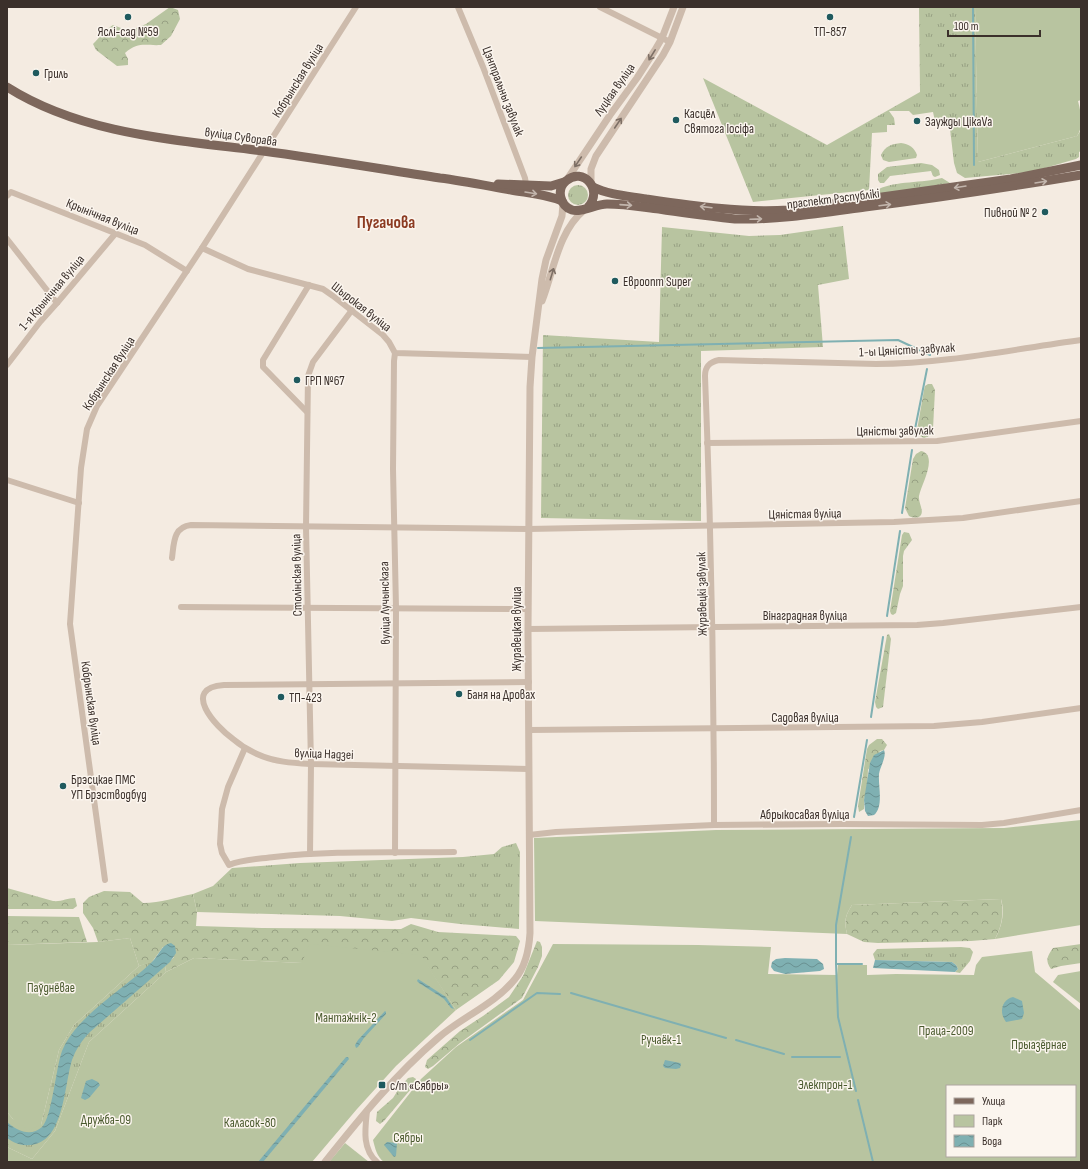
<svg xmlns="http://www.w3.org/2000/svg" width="1088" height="1169" font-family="'Sofia Sans Condensed',sans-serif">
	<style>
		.grass { fill: url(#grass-tufts) }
		.forest { fill: url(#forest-crowns) }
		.green { fill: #b8c4a0; fill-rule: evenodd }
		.water { fill: url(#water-waves) }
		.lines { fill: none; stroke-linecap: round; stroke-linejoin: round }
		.stream { stroke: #7fb0b2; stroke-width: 2 }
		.minor { stroke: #cdbbac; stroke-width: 6 }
		.tertiary { stroke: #cdbbac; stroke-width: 7 }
		.primary { stroke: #7d675c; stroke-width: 9 }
		.oneway { stroke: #7d6f65 }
		.oneway2 { stroke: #c2b5ac }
		.poi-dot { fill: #1f5a5e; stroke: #fbf5ee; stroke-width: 1.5 }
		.labels { text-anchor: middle; stroke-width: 3; stroke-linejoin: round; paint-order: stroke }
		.poi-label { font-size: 13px; fill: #3b302b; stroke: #fbf5ee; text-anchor: start }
		.street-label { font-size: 13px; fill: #3b302b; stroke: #fbf5ee }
		.park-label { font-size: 13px; fill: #4a5a2e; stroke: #fbf5ee }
		.district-label { font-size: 17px; font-weight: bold; fill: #8c3b22; stroke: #fbf5ee }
	</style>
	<defs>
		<pattern id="grass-tufts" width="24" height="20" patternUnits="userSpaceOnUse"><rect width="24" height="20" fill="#b8c4a0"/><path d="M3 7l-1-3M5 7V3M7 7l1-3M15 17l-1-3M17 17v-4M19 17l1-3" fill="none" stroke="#97a083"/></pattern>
		<pattern id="forest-crowns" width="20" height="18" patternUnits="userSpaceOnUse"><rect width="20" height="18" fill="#b8c4a0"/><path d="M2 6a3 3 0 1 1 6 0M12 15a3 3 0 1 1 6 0" fill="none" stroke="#97a083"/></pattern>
		<pattern id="water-waves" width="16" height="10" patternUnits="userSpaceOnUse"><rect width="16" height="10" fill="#7fb0b2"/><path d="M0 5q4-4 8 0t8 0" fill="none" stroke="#699091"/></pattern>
	</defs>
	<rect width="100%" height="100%" fill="#f4ebe1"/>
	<g class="grass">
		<polygon points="919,7 975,7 978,162 1077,136 1081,130 1081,151 1079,152 1079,157 1076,159 1031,172 965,178 957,173 954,163 949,120 935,121 933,112 913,115 909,111 889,111 894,118 895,125 887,125 887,132 872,133 869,190 753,202 703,78 827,145 920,92"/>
		<path d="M901,143C909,144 914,147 917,155L916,158L889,162L883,160L881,155C885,146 892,144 901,143Z"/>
		<polygon points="921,163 932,165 939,170 940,175 935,177 933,176 931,171 890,176 884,183 880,183 878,180 878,174 887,167"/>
		<path d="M942,178L950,183L878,195L877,193L879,189C895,181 923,183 942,178Z"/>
		<circle cx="578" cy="195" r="10"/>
		<polygon points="843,226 849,279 818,285 823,347 701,351 701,521 541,518 543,335 659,342 662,227 749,236 780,235"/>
		<polygon points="516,843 520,852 519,929 460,924 411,918 392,921 340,916 197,912 193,894 213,886 232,868 300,863 463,857 494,854 502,847"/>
		<polygon points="961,947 970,948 973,952 970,961 960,973 955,972 958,969 956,965 952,962 875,960 873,954 877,949"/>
		<polygon points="152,961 165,966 166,972 89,1042 55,1131 32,1159 7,1147 7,1112 13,1119 41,1125 59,1050 74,1025 139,966"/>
	</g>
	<g class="forest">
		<path d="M170,7L178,10L180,19L171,36L161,45C145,46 139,41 125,53L128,59V65L117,66L96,50L93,44C99,38 105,30 113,25L129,31L146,24Z"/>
		<polygon points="928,384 932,384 935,390 933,429 929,436 924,438 920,436 917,430 924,390 925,386"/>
		<path d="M921,451C939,455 921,485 919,496C918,502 924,510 921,515C918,519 913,518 909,516L905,508L913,459L916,454Z"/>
		<polygon points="904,532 909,533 912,540 904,551 903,556 903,586 900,594 896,613 893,615 891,614 890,611 902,535"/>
		<polygon points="889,634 891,639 883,707 878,709 876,707 875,702 887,635"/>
		<polygon points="877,739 882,739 887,745 884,750 880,751 868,770 867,789 864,800 864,809 859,812 858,806 867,749 869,745"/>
		<path d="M7,888L53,901C61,902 67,898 75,898L77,906L73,909H7Z"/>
		<path d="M104,891L130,892L143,903C161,903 176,897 193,894L197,912L196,926L262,928L401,929L411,924L438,932L516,936L520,941L514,962L499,980L456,1010L420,955L302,963L194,958L166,972L165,966L174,957L163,947L152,962L139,966L130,938L98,942L93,928L83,913V903L89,897Z"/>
		<path d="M1001,899C1004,913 1002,926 995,939L971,941L878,943L864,942L847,934C844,921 845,916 852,905Z"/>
		<polygon points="7,916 79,917 87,942 7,945"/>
		<polygon points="537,941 540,942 542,947 542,956 538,967 522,998 460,1043 433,1066 428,1069 425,1067 427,1060 460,1031 483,1016 509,997 523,976"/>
		<path d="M1081,944V963L1061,966L1051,969C1045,960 1047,957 1053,948Z"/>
		<polygon points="413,1077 416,1079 416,1083 384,1121 380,1124 376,1121 377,1112 393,1098 400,1087 408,1078"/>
	</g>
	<g class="green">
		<path d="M975,7H1081V100L1078,101C1081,113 1084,126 1077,136L978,162Z"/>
		<path d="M1081,820V925L995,939C1002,926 1005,912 1001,899L852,905C845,916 844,921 847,934L535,921L534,838L716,830L1004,828Z"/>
		<polygon points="130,938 139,966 74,1025 59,1050 41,1125 29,1130 13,1119 7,1112 7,945 98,942"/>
		<polygon points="309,944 421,955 456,1010 396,1066 357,1109 312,1162 7,1162 7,1147 32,1159 55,1131 89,1042 166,972 194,958 302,963"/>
		<path d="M553,944L698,945L771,947L768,974L837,975L838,965H867V975L896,974L974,975L976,965L982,957L1032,951L1035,972L1081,1011V1162H384C377,1157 375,1148 373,1140L421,1079L456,1047L523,1000ZM947,1086H1075V1156H947Z"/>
		<polygon points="1081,971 1081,1004 1053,982 1058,975"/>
		<polygon points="345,1143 369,1162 329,1162"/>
	</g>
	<g class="water">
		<path d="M884,750C887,756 880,767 879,774C878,787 884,806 874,815L868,816L865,811L864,800L870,763L874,755Z"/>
		<path d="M171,943L175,946L176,953L170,962L90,1032C82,1040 76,1049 72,1060C64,1086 64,1143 30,1145C21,1146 14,1143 7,1138V1122C17,1131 31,1137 42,1127C52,1117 56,1067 62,1051C66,1041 72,1033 79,1025C101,1001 129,984 152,962C159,955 161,945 171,943Z"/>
		<polygon points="785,958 817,959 823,964 824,969 820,971 785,974 774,971 771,967 772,962 776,959"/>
		<polygon points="875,960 952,962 956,965 958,969 955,972 873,968"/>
		<polygon points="418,979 446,997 454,1009 451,1008 444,999 419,983 417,981"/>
		<path d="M1013,997L1022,1001L1024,1013L1022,1019L1006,1022C999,1013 1001,1000 1013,997Z"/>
		<polygon points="385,1011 386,1012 386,1014 364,1038 358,1047 356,1048 355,1045 358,1040"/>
		<polygon points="346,1057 348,1057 349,1059 263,1162 258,1162"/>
		<polygon points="665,1060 680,1063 681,1064 680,1068 676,1069 665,1068 663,1066"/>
		<polygon points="92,1079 98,1082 100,1085 89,1098 85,1100 81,1098 86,1081"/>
		<polygon points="387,1142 397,1143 396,1156 394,1157 384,1145"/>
	</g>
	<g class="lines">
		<g class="stream">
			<polyline points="973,7 974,165"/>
			<polyline points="538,348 898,340 930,355"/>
			<polyline points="914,434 927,369"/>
			<polyline points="902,513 912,450"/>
			<polyline points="887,616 900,531"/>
			<polyline points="871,717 883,637"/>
			<polyline points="854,817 867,740"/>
			<polyline points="851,837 836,925 836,964 838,1017 856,1091"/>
			<polyline points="836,964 862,964"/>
			<polyline points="571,993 726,1038"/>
			<polyline points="470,1040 537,993 560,994"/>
			<polyline points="736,1040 784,1054"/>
			<polyline points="792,1057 840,1057"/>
			<polyline points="858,1100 873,1162"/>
		</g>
		<g class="minor">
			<polyline points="458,7 483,67 525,178 526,184"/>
			<polyline points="600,7 670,42"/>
			<polyline points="7,196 11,192 145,245 187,271"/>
			<polyline points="7,239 57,303"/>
			<polyline points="202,248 248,269 323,289 333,296 383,335 389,342 395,353 532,357"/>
			<polyline points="395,353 394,361 393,469 396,608 395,853"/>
			<polyline points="7,365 40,322 57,303 115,234"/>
			<polyline points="307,412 266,370 263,367 263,360 309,285"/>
			<polyline points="707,443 937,441 1081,421"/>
			<polyline points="7,480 79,503"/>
			<path d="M172,558C174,543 173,527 191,525L528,529L894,522L963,518L1081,501"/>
			<polyline points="181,607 528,609"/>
			<polyline points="528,629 917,625 943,623 1081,607"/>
			<polyline points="529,730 934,726 982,722 1081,708"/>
			<path d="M245,748L228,787L222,809L220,844L222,853L229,865C243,859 260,859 274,857C333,850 394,853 454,852"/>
			<path d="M528,769L311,764C293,763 274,762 257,754C248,750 240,745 233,739C216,727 180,688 224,685L529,682"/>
			<path d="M714,825C714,675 711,526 705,376C705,366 710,362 719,360L876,364C944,364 1014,349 1081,340"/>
			<polyline points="529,835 556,832 714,825 842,824 982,825 1004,823 1081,810"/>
			<polyline points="310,854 311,764 306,527 308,376 313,362 352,310"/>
			<polyline points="105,880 70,624 81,468 87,429 97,406 202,248 356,7"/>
			<path d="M367,1111C365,1129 362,1149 377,1162"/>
		</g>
		<g class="tertiary">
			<polyline points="566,181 610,115 637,78 655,50 662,38 674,7"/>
			<polyline points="591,183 591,169 596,156 663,55 670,42 683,7"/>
			<path d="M542,301C554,270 558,232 584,210"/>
			<path d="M325,1162C360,1118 395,1075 438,1038C462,1017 495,1004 515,979C526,966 529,950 530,933L528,629L530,387L532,357L542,279L546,260L562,216L563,203"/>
		</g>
		<g class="primary">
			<path d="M7,87C83,135 177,140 263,151C322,159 381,169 440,178C464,181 488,186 511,190C528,193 546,194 562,201"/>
			<polyline points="498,184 551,186 564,182"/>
			<path d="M593,187C609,195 628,196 646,199C694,206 741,213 789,210L1011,179L1081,165"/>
			<path d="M588,207C604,190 583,166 566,181C556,189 560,206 572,210C581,213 596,204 607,204C625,204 642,207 659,209C684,213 709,216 735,219C778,220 821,213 865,207C937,198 1009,187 1081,175"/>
		</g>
	</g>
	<defs><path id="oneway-shaft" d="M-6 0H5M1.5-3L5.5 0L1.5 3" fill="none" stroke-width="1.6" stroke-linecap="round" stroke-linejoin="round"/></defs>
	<g class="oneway">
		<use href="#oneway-shaft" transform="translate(652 55) rotate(122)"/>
		<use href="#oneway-shaft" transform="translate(618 123) rotate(-56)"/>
		<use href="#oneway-shaft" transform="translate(578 162) rotate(124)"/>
		<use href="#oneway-shaft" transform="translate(552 274) rotate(-73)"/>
	</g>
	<g class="oneway2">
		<use href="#oneway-shaft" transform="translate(1041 182) rotate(-9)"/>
		<use href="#oneway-shaft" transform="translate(960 187) rotate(171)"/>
		<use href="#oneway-shaft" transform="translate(531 193) rotate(9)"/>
		<use href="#oneway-shaft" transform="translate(626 205) rotate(4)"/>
		<use href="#oneway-shaft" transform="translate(885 205) rotate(-7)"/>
		<use href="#oneway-shaft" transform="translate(706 207) rotate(-173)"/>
		<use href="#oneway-shaft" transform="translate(756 219) rotate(-2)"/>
	</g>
	<g class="poi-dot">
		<circle cx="128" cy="17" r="4"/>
		<circle cx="830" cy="17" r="4"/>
		<circle cx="36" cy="73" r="4"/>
		<circle cx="676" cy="120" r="4"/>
		<circle cx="917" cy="121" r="4"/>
		<circle cx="1045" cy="212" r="4"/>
		<circle cx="615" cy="281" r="4"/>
		<circle cx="297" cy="380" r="4"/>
		<circle cx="459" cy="694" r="4"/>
		<circle cx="281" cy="697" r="4"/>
		<circle cx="63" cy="786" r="4"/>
		<rect x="378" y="1081" width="8" height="8" rx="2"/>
	</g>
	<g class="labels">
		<g class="poi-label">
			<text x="128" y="36" text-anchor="middle">Яслі-сад №59</text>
			<text x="830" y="36" text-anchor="middle">ТП-857</text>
			<text x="44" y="78">Гриль</text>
			<text x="684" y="118">Касцёл<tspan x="684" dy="15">Святога Іосіфа</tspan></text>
			<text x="925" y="126">Заужды ЦікаVа</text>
			<text x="1037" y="217" text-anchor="end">Пивной № 2</text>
			<text x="623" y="286">Евроопт Super</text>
			<text x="305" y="385">ГРП №67</text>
			<text x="467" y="699">Баня на Дровах</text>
			<text x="289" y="702">ТП-423</text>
			<text x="71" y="784">Брэсцкае ПМС<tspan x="71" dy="15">УП Брэстводбуд</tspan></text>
			<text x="390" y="1090">с/т «Сябры»</text>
		</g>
		<g class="street-label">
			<text transform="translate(297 80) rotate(-58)" y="5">Кобрынская вуліца</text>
			<text transform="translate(614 89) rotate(-55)" y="5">Луцкая вуліца</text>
			<text transform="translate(504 91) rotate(69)" y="5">Цэнтральны завулак</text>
			<text transform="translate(241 136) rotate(8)" y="5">вуліца Суворава</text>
			<text transform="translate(833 198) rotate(-7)" y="5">праспект Рэспублікі</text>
			<text transform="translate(103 216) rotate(22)" y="5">Крынічная вуліца</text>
			<text transform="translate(51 292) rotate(-50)" y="5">1-я Крынічная вуліца</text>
			<text transform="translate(362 306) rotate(38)" y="5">Шырокая вуліца</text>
			<text transform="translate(907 349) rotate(-3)" y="5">1-ы Цяністы завулак</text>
			<text transform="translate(108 373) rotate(-57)" y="5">Кобрынская вуліца</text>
			<text transform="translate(895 430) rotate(-1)" y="5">Цяністы завулак</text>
			<text transform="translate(805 513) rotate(-1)" y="5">Цяністая вуліца</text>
			<text transform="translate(296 575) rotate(-91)" y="5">Столінская вуліца</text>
			<text transform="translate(701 594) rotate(-91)" y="5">Журавецкі завулак</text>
			<text transform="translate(384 603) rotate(-91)" y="5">вуліца Лучынскага</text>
			<text x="805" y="620">Вінаградная вуліца</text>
			<text transform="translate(516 629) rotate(-90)" y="5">Журавецкая вуліца</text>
			<text transform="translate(92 703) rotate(82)" y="5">Кобрынская вуліца</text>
			<text x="805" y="722">Садовая вуліца</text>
			<text transform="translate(324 753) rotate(2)" y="5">вуліца Надзеі</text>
			<text x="805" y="819">Абрыкосавая вуліца</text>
		</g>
		<g class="park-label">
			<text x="51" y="992">Паўднёвае</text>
			<text x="346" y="1022">Мантажнік-2</text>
			<text x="946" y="1035">Праца-2009</text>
			<text x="661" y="1044">Ручаёк-1</text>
			<text x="1039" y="1049">Прыазёрнае</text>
			<text x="825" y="1089">Электрон-1</text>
			<text x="106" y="1124">Дружба-09</text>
			<text x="250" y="1127">Каласок-80</text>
			<text x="408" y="1142">Сябры</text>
		</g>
		<g class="district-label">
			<text x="386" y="228">Пугачова</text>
		</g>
	</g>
	<rect width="1088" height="1169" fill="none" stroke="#3b302b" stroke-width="16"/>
	<rect x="946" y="1085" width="130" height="72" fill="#fbf5ee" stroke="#aea6a0"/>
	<rect x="954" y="1098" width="20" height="6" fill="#7d675c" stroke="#aea6a0"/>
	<text x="982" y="1105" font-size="12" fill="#3b302b">Улица</text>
	<rect x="954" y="1115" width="20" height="12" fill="#b8c4a0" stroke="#aea6a0"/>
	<text x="982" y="1125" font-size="12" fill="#3b302b">Парк</text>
	<rect x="954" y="1135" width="20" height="12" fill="url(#water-waves)" stroke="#aea6a0"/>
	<text x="982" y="1145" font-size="12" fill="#3b302b">Вода</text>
	<path d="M948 30v6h92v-6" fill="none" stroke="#3b302b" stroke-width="2"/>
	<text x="954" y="30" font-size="12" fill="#3b302b" stroke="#fbf5ee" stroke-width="3" paint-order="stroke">100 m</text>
</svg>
